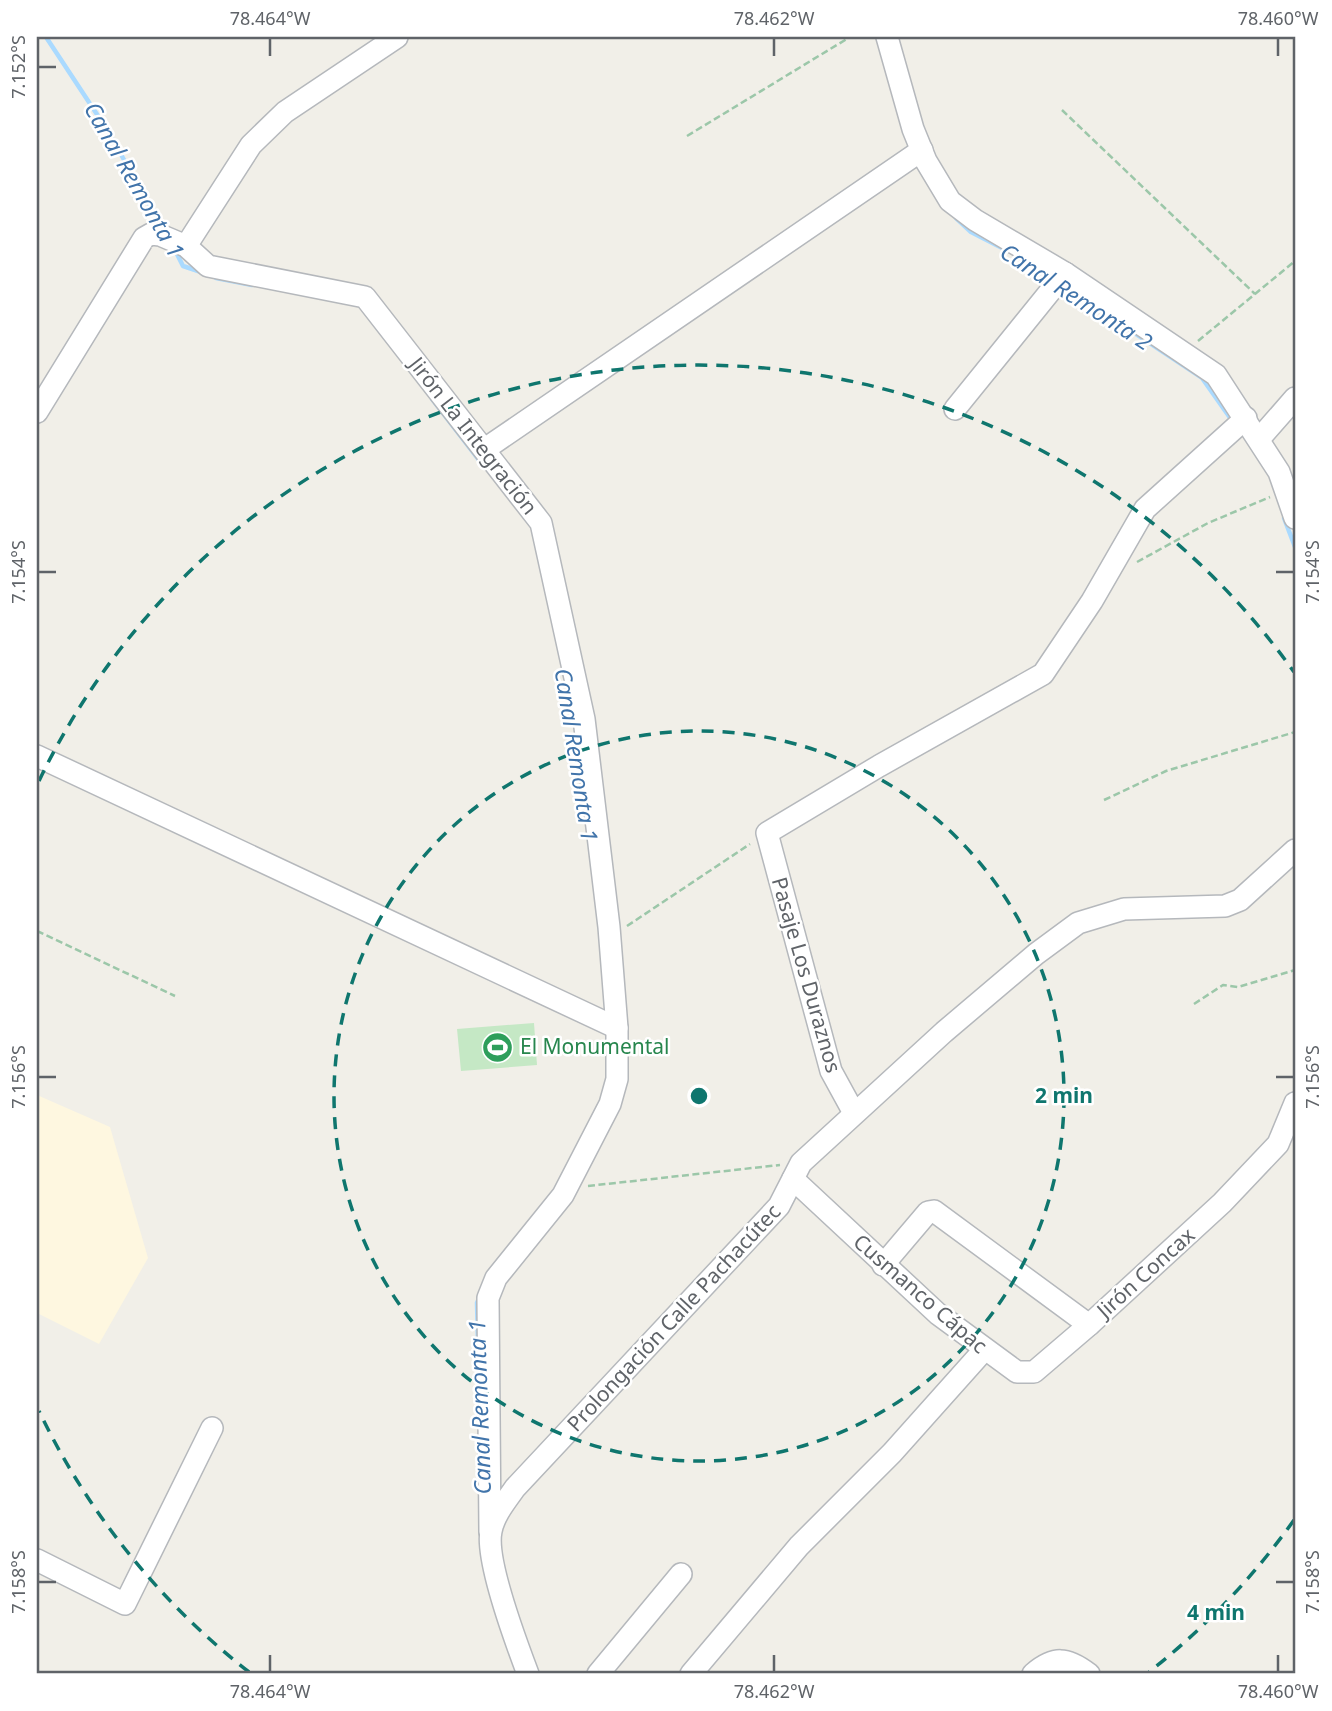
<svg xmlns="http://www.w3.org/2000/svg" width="1332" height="1711" font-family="'Noto Sans',sans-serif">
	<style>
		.commercial { fill: #fef7e0 }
		.green { fill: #c5e8c5 }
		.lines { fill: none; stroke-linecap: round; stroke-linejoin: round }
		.stream { stroke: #aadaff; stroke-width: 4.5 }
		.minor-casing { stroke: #b5b8bc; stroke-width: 24 }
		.path { stroke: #9cc7a9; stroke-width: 2.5; stroke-dasharray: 7 3.5; stroke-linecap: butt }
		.minor { stroke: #fff; stroke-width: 21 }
		.ticks { fill: none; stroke: #5f6368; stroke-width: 2.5 }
		.ring { fill: none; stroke: #0f766e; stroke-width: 3.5; stroke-dasharray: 12 9 }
		.labels { text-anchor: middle; stroke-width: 5; stroke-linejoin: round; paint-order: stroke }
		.street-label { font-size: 21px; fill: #5f6368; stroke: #fff }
		.leisure-label { font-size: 21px; fill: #27864d; stroke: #fff; text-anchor: start }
		.water-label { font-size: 23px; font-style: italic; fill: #4174aa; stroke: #fff }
		.centre { fill: #0f766e; stroke: #fff; stroke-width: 3.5 }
		.ring-label { font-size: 21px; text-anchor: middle; font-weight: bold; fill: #0f766e; stroke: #fff; stroke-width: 5; stroke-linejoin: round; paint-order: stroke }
		.neatline { fill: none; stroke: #5f6368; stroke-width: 2.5 }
		.ticks-label { font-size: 18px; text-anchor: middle; fill: #5f6368 }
	</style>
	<rect width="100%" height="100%" fill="#f1efe8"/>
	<polygon class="commercial" points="37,1095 110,1127 148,1258 99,1344 37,1313"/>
	<polygon class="green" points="534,1023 537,1065 461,1071 457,1029"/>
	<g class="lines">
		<g class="stream">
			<polyline points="46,37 106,128 162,227"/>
			<polyline points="956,218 971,232 1004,249"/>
			<polyline points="175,250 183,266 201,272"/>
			<polyline points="1027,262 1051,279"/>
			<polyline points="216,278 252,285"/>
			<polyline points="1062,285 1202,378 1233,422"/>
			<polyline points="432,399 482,464"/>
			<polyline points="1284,518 1295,547"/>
			<polyline points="478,1343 477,1303 480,1296"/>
		</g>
		<defs>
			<g id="minor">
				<polyline points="887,37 913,129 926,161 950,201 975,220 1065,273 1216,375 1279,472 1295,518"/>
				<polyline points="186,246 251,145 285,112 397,37"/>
				<polyline points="955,409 1065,273"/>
				<polyline points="37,412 144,238 151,234 160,235 186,246 208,266 365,297 541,523 584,719 609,927 617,1028 617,1079 610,1104 563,1195 496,1278 488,1298 490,1532"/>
				<polyline points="1260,438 1295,398"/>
				<polyline points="485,449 922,150"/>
				<polyline points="37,756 617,1028"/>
				<polyline points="854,1113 831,1071 767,833 879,766 1043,674 1092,601 1145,509 1246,418"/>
				<polyline points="793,1179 938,1314 1017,1372 1034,1372 1089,1325"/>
				<polyline points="883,1265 928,1212 934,1211 1089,1325 1222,1203 1278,1144 1295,1103"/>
				<polyline points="37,1560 125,1604 212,1428"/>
				<path d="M528,1674C517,1645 485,1560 491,1531C494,1515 506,1501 515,1488L779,1206L801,1163L944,1032L1036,954L1078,923L1124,909L1225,906L1240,900L1295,850"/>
				<polyline points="598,1674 681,1574"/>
				<polyline points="691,1674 799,1546 892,1453 984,1350"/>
				<path d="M1033,1674C1054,1656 1067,1657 1089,1674"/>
			</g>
		</defs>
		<use href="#minor" class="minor-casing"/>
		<g class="path">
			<polyline points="1062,110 1255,294"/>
			<polyline points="687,136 850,37"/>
			<polyline points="1198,341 1295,261"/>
			<polyline points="1137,562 1208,523 1270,497"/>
			<polyline points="1104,800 1166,771 1295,732"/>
			<polyline points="627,926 750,844"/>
			<polyline points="37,931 175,996"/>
			<polyline points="1194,1004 1223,985 1238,987 1295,970"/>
			<polyline points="588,1186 780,1165"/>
		</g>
		<use href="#minor" class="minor"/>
	</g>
	<path class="ticks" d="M270,38V56M774,38V56M1278,38V56M38,67H56M38,572H56M1276,572H1294M38,1077H56M1276,1077H1294M38,1582H56M1276,1582H1294M270,1655V1672M774,1655V1672M1278,1655V1672"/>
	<g class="ring">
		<circle cx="699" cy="1096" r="365"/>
		<path d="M1294 1520A731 731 0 0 1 1149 1672M249 1672A731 731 0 0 1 39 1411M39 781A731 731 0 0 1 1294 672"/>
	</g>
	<defs>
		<symbol id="stadium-disc" viewBox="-11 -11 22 22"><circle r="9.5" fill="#2e9e5b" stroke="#fff"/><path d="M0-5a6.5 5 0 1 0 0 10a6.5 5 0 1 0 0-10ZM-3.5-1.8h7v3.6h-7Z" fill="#fff"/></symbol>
	</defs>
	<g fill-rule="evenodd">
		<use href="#stadium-disc" x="480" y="1030" width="35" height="35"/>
	</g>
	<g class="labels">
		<g class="street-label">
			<text transform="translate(473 436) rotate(52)" y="7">Jirón La Integración</text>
			<text transform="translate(806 975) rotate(74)" y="7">Pasaje Los Duraznos</text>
			<text transform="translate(1146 1273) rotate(-42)" y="7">Jirón Concax</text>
			<text transform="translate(920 1294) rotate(41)" y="7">Cusmanco Cápac</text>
			<text transform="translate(674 1318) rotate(-47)" y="7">Prolongación Calle Pachacútec</text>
		</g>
		<g class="leisure-label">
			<text x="520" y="1054">El Monumental</text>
		</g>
		<g class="water-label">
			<text transform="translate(134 180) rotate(60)" y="8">Canal Remonta 1</text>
			<text transform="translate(1076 297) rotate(33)" y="8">Canal Remonta 2</text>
			<text transform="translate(576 755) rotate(81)" y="8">Canal Remonta 1</text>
			<text transform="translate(480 1407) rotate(-92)" y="8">Canal Remonta 1</text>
		</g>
	</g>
	<circle cx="699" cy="1096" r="10" class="centre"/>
	<g class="ring-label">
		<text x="1064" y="1103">2 min</text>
		<text x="1216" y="1620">4 min</text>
	</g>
	<rect width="1332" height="1711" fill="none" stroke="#ffffff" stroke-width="77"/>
	<rect x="38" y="38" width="1256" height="1634" class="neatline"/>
	<g class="ticks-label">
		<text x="270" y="25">78.464°W</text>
		<text x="774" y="25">78.462°W</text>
		<text x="1278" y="25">78.460°W</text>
		<text transform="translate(19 67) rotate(-90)" y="6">7.152°S</text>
		<text transform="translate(19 572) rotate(-90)" y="6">7.154°S</text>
		<text transform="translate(1313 572) rotate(-90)" y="6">7.154°S</text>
		<text transform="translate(19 1077) rotate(-90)" y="6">7.156°S</text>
		<text transform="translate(1313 1077) rotate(-90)" y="6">7.156°S</text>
		<text transform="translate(19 1582) rotate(-90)" y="6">7.158°S</text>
		<text transform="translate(1313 1582) rotate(-90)" y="6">7.158°S</text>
		<text x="270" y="1698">78.464°W</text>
		<text x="774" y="1698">78.462°W</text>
		<text x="1278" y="1698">78.460°W</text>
	</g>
</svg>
